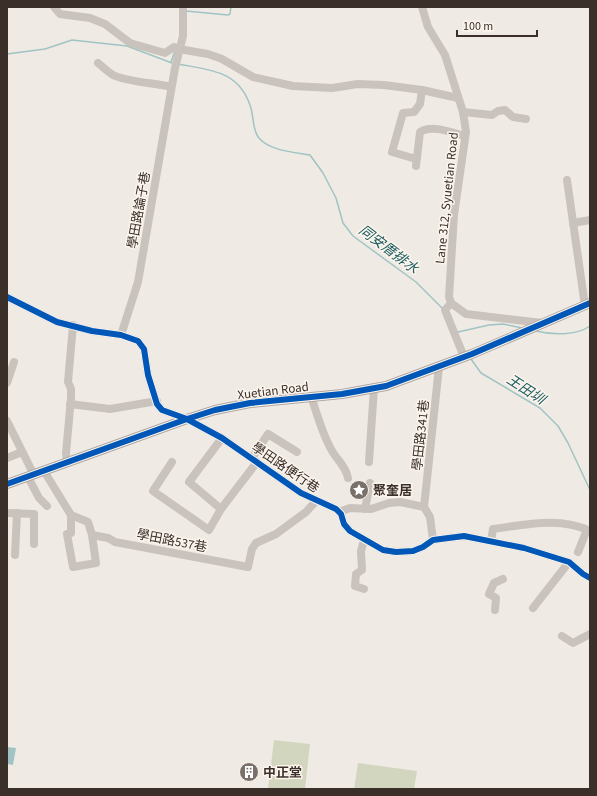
<svg xmlns="http://www.w3.org/2000/svg" width="597" height="796" font-family="'Source Sans 3','Noto Sans TC',sans-serif">
	<style>
		.green { fill: #d2d6be }
		.water { fill: #a0c4c3 }
		.lines { fill: none; stroke-linecap: round; stroke-linejoin: round }
		.stream { stroke: #a0c4c3; stroke-width: 1.5 }
		.minor { stroke: #cac3bd; stroke-width: 8 }
		.major { stroke: #afa7a2; stroke-width: 10 }
		.cycleway-casing { stroke: #fbf5ed; stroke-width: 8 }
		.cycleway { stroke: #0057b8; stroke-width: 6 }
		.labels { text-anchor: middle; stroke-width: 3; stroke-linejoin: round; paint-order: stroke }
		.street-label { font-size: 13px; fill: #3b2f2a; stroke: #fbf5ed }
		.poi-label { font-size: 13px; font-weight: bold; fill: #3b2f2a; stroke: #fbf5ed; text-anchor: start }
		.water-label { font-size: 14px; font-style: italic; fill: #1d5d60; stroke: #fbf5ed }
	</style>
	<rect width="100%" height="100%" fill="#f0eae5"/>
	<g class="green">
		<polygon points="274,740 310,744 305,789 268,789"/>
		<polygon points="358,763 417,771 414,789 354,789"/>
	</g>
	<polygon class="water" points="7,747 16,748 13,765 7,764"/>
	<g class="lines">
		<g class="stream">
			<polyline points="186,11 228,15 230,14 231,7"/>
			<polyline points="7,54 45,49 72,40 127,46 172,63"/>
			<polyline points="171,62 175,51"/>
			<path d="M178,64C209,70 238,70 250,105C254,115 252,130 259,138C270,151 294,152 310,155L323,173L336,198L343,223L353,236L416,282L442,308"/>
			<path d="M536,331C552,335 576,336 590,326"/>
			<polyline points="458,332 489,325 503,324 522,328"/>
			<polyline points="471,359 481,373 540,408 558,426 568,443 590,490"/>
		</g>
		<g class="minor">
			<polyline points="54,7 60,14 90,18 105,24 130,43 165,53 174,47 179,49 208,54 222,59 253,77 293,86 332,88 358,84 384,85 422,90"/>
			<polyline points="422,7 428,27 445,55 463,112 466,132 454,215 449,297 451,303 466,314 542,323"/>
			<path d="M98,63C103,67 108,72 113,75C127,82 155,83 171,87"/>
			<polyline points="463,112 492,115 498,111 505,110 513,117 526,119"/>
			<polyline points="416,159 392,152 403,113 414,112 420,104 422,90 458,98"/>
			<path d="M416,166L420,132C432,124 453,133 465,136"/>
			<polyline points="567,180 585,306"/>
			<polyline points="573,223 590,220"/>
			<polyline points="7,297 57,322 92,331 121,335 138,341 144,349 148,375 157,404 162,410 187,419 222,438 301,493 336,509 341,514 344,524 350,531 383,550 396,552 413,551 423,547 433,540 464,536 524,548 569,562 583,574 590,578"/>
			<polyline points="451,303 445,310 464,357"/>
			<polyline points="121,335 138,282 175,68 183,36 183,7"/>
			<polyline points="7,383 14,362"/>
			<path d="M311,396C317,414 322,433 331,449C337,461 345,464 348,478"/>
			<polyline points="70,404 110,409 157,401"/>
			<polyline points="7,421 34,475"/>
			<polyline points="7,458 22,452"/>
			<polyline points="252,458 268,434 297,452"/>
			<polyline points="172,462 153,491 209,530 221,509 257,462"/>
			<polyline points="369,462 374,388"/>
			<polyline points="67,463 66,453 71,398 71,389 68,382 73,325"/>
			<polyline points="44,471 71,515 71,533 67,534 73,567 96,563 92,535"/>
			<polyline points="28,477 39,498 47,506"/>
			<polyline points="221,509 189,482 222,438"/>
			<polyline points="365,509 370,483"/>
			<polyline points="339,512 350,508 371,509 389,503 400,502 424,507"/>
			<polyline points="7,513 34,514 34,544"/>
			<polyline points="71,515 88,522 92,535 108,538 115,542 248,567 252,549 256,543 276,534 306,512 316,501"/>
			<polyline points="433,540 430,517 424,507 439,367"/>
			<path d="M491,541L493,529C524,525 560,516 590,531"/>
			<polyline points="578,552 586,532 589,530"/>
			<polyline points="15,555 17,513"/>
			<polyline points="364,589 355,586 356,574 362,570 361,551 364,540"/>
			<polyline points="533,608 569,562"/>
			<polyline points="495,610 496,598 489,594 494,583 503,579"/>
			<polyline points="562,636 573,643 590,634"/>
		</g>
		<polyline class="major" points="7,484 187,419 215,410 250,403 342,394 386,386 472,354 590,303"/>
		<defs>
			<g id="cycleway">
				<polyline points="7,297 57,322 92,331 121,335 138,341 144,349 148,375 157,404 162,410 187,419 222,438 301,493 336,509 341,514 344,524 350,531 383,550 396,552 413,551 423,547 433,540 464,536 524,548 569,562 583,574 590,578"/>
				<polyline points="7,484 187,419 215,410 250,403 342,394 386,386 472,354 590,303"/>
			</g>
		</defs>
		<use href="#cycleway" class="cycleway-casing"/>
		<use href="#cycleway" class="cycleway"/>
	</g>
	<defs>
		<symbol id="sight-disc" viewBox="-11 -11 22 22"><circle r="9.5" fill="#7a706b" stroke="#fbf5ed"/><path d="M0-6L1.8-2.2L6-1.7L2.9 1.2L3.7 5.4L0 3.3L-3.7 5.4L-2.9 1.2L-6-1.7L-1.8-2.2Z" fill="#fff"/></symbol>
		<symbol id="building-disc" viewBox="-11 -11 22 22"><circle r="9.5" fill="#7a706b" stroke="#fbf5ed"/><path d="M-4-6H4V6H1V3H-1V6H-4ZM-2.5-4.3h1.7v1.8h-1.7ZM.8-4.3h1.7v1.8H.8ZM-2.5-1h1.7V.8h-1.7ZM.8-1h1.7V.8H.8Z" fill="#fff"/></symbol>
	</defs>
	<g fill-rule="evenodd">
		<use href="#sight-disc" x="348" y="479" width="22" height="22"/>
		<use href="#building-disc" x="238" y="761" width="22" height="22"/>
	</g>
	<g class="labels">
		<g class="street-label">
			<text transform="translate(446 198) rotate(-84)" y="5">Lane 312, Syuetian Road</text>
			<text transform="translate(138 210) rotate(-80)" y="5">學田路論子巷</text>
			<text transform="translate(273 390) rotate(-7)" y="5">Xuetian Road</text>
			<text transform="translate(420 435) rotate(-84)" y="5">學田路341巷</text>
			<text transform="translate(286 467) rotate(34)" y="5">學田路便行巷</text>
			<text transform="translate(172 540) rotate(11)" y="5">學田路537巷</text>
		</g>
		<g class="poi-label">
			<text x="373" y="495">聚奎居</text>
			<text x="263" y="777">中正堂</text>
		</g>
		<g class="water-label">
			<text transform="translate(389 249) rotate(37)" y="5">同安厝排水</text>
			<text transform="translate(526 389) rotate(33)" y="5">王田圳</text>
		</g>
	</g>
	<rect width="597" height="796" fill="none" stroke="#3b2f2a" stroke-width="16"/>
	<path d="M457 30v6h80v-6" fill="none" stroke="#3b2f2a" stroke-width="2"/>
	<text x="463" y="30" font-size="12" fill="#3b2f2a" stroke="#fbf5ed" stroke-width="3" paint-order="stroke">100 m</text>
</svg>
